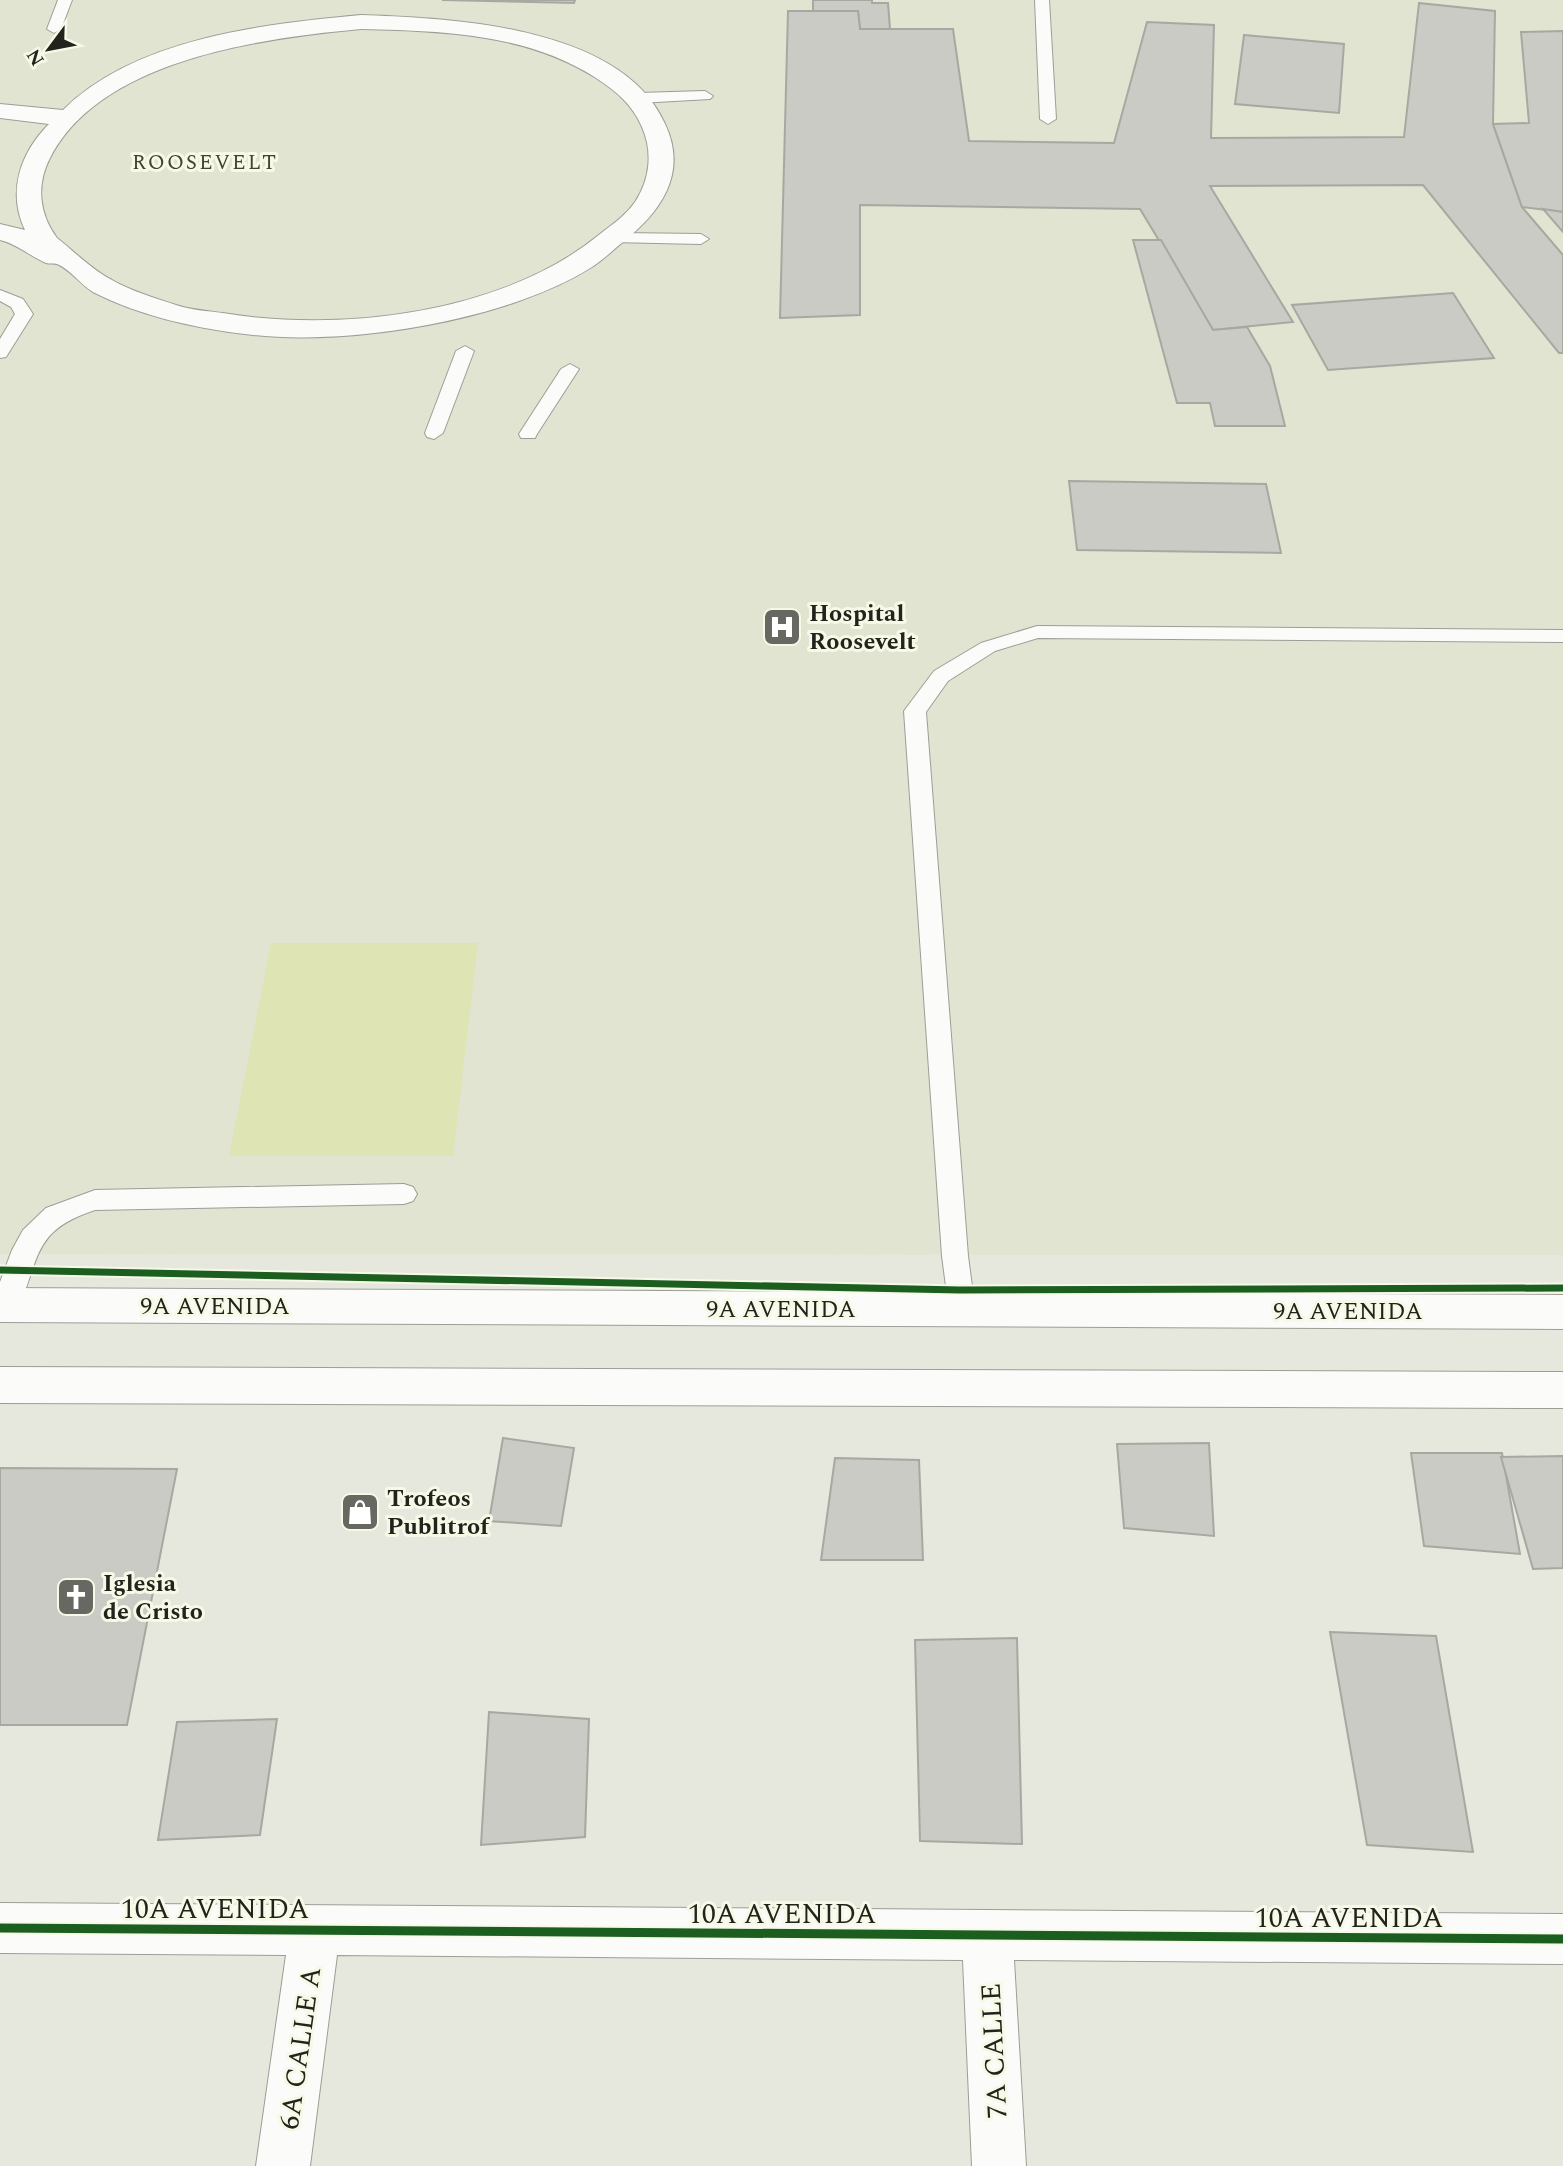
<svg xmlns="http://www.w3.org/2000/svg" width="1563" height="2166" font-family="Spectral,serif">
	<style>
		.built { fill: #e0e4d1 }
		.green { fill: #dfe4b5 }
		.building { fill: #c9cbc4; stroke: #a7a9a1; stroke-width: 2 }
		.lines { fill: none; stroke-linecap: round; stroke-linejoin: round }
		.service-casing { stroke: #9c9e96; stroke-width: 2 }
		.minor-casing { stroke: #9c9e96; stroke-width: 2 }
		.secondary-casing { stroke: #9c9e96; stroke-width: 2 }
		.service { fill: #fbfcfa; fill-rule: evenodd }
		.minor { fill: #fbfcfa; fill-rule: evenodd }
		.secondary { fill: #fbfcfa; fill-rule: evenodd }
		.cycleway-far1-casing { stroke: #f7f9e7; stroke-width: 11 }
		.cycleway-casing { stroke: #f7f9e7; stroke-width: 13 }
		.cycleway-far1 { stroke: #1b5e20; stroke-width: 7 }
		.cycleway { stroke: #1b5e20; stroke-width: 9 }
		.labels { text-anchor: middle; stroke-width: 6; stroke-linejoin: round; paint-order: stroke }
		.far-neighbourhood-label { font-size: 21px; letter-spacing: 2px; fill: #424335; stroke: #f7f9e7 }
		.poi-label { font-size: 24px; font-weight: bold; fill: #22231d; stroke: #f7f9e7; text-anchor: start }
		.street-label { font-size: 24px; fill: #22231d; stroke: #f7f9e7 }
		.near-street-label { font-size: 28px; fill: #22231d; stroke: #f7f9e7 }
	</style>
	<rect width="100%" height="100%" fill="#e6e8de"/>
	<polygon class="built" points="0,0 1563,0 1563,1255 0,1254"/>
	<polygon class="green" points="271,943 478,943 453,1156 229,1156"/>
	<g class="building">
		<polygon points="442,0 575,0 574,3"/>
		<polygon points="813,0 872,0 872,3 888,3 890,29 860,29 858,11 813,11"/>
		<polygon points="1419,3 1495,11 1493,124 1522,207 1563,255 1563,353 1559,353 1423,185 1210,186 1293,322 1213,330 1140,209 860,205 860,315 780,318 788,11 858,11 860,29 953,29 969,141 1114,143 1147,22 1214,25 1211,138 1404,137"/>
		<polygon points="1563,31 1563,212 1522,207 1493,124 1529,123 1521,32"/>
		<polygon points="1244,35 1344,44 1339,113 1235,104"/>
		<polygon points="1543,209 1563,212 1563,232"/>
		<polygon points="1133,240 1161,240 1213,330 1247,327 1270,366 1285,426 1215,426 1210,403 1177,403"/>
		<polygon points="1453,293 1494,358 1328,370 1292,305"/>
		<polygon points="1069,481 1266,484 1281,553 1077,550"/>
		<polygon points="503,1438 574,1448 561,1526 489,1521"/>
		<polygon points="1209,1443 1214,1536 1124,1528 1117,1444"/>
		<polygon points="1411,1453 1502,1453 1520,1554 1424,1546"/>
		<polygon points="1563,1456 1563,1568 1533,1569 1501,1457"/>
		<polygon points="835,1458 919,1460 923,1560 821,1560"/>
		<polygon points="0,1468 177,1469 127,1725 0,1725"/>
		<polygon points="1330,1632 1436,1636 1473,1852 1367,1845"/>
		<polygon points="1017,1638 1022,1844 920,1841 915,1640"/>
		<polygon points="489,1712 589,1719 585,1837 481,1845"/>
		<polygon points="277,1719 260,1835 158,1840 177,1722"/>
	</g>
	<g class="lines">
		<defs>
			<g id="service">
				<polygon points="58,0 72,0 61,29 54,33 47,29"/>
				<polygon points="1035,0 1049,0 1056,119 1048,124 1040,119"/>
				<polygon points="705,91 713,96 710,99 638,103 630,98 638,93"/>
				<polygon points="618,233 701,234 709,239 701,244 612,242 610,238"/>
				<polygon points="0,290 23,299 33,314 6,357 0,358 0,339 15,314 11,307 0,301"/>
				<polygon points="465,346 474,351 443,433 434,439 427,437 425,433 456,351"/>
				<polygon points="570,364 579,369 537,434 535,438 521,438 519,434 561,369"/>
				<polygon points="1037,626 1563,630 1563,642 1038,638 995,651 948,681 926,712 968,1256 975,1309 971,1317 962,1320 953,1317 949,1309 942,1256 904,711 934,671 981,643"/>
				<path d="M404,1184L413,1187L417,1194L413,1201L404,1204L95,1210C28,1232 42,1261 15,1313L6,1316L0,1314V1282L12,1250L23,1230L46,1208L95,1190Z"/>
			</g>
			<g id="minor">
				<path d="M361,15C452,18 622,26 665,124C675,145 677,168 667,190C657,212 641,227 623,242C613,250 603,260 592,267C508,320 352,346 253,335C199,329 142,317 93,292C81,285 70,269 57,264C54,263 49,264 46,263C30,256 17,244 0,240V224L25,230C7,192 20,153 49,124L0,118V104L63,110C135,38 264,24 361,15ZM361,29C441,31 526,33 596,78C616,91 632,104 642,127C653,152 650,179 635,202C626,215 613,224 600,234C504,313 343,333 223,313C207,311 191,310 176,305C155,298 131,291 112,280C92,270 75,252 57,238C39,214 36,185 50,158C100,59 263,38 361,29Z"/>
				<polygon points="0,1903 1563,1914 1563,1964 1014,1960 1026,2166 972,2166 963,1960 337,1955 310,2166 256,2166 286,1955 0,1953"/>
			</g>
			<g id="secondary">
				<polygon points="0,1288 1563,1295 1563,1329 0,1322"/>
				<polygon points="0,1367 1563,1372 1563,1408 0,1403"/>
			</g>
		</defs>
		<use href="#service" class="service-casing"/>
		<use href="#minor" class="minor-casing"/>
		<use href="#secondary" class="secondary-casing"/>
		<use href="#service" class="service"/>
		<use href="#minor" class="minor"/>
		<use href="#secondary" class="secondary"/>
		<defs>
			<polyline id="cycleway-far1" points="0,1270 960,1290 1563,1288"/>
			<polyline id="cycleway" points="0,1928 1563,1939"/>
		</defs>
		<use href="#cycleway-far1" class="cycleway-far1-casing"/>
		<use href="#cycleway" class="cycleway-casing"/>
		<use href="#cycleway-far1" class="cycleway-far1"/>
		<use href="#cycleway" class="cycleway"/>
	</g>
	<defs>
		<symbol id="hospital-square" viewBox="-11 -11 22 22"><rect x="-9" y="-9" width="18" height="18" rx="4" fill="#676861" stroke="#f7f9e7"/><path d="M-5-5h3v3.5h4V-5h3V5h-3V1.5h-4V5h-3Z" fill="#fff"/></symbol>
		<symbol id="shop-square" viewBox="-11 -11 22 22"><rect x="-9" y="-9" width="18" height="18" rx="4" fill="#676861" stroke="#f7f9e7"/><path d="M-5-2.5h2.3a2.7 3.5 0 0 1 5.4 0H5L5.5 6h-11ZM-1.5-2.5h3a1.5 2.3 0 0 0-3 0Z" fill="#fff"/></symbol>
		<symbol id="church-square" viewBox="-11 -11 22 22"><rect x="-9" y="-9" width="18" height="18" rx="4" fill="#676861" stroke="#f7f9e7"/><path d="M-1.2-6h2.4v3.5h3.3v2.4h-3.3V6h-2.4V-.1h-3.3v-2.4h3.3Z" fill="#fff"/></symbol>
	</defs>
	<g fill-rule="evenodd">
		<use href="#hospital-square" x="760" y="605" width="44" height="44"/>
		<use href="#shop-square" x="338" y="1490" width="44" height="44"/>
		<use href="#church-square" x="54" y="1575" width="44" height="44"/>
	</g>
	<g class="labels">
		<g class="far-neighbourhood-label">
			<text x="205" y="169">ROOSEVELT</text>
		</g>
		<g class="poi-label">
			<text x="809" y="621">Hospital<tspan x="809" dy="28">Roosevelt</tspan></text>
			<text x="387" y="1506">Trofeos<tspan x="387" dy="28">Publitrof</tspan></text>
			<text x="103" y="1591">Iglesia<tspan x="103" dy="28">de Cristo</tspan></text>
		</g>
		<g class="street-label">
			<text x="215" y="1314">9A AVENIDA</text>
			<text x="781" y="1317">9A AVENIDA</text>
			<text x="1348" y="1319">9A AVENIDA</text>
		</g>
		<g class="near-street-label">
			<text x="215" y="1918">10A AVENIDA</text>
			<text x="782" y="1923">10A AVENIDA</text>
			<text x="1349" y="1927">10A AVENIDA</text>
			<text transform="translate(299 2048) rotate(-82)" y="10">6A CALLE A</text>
			<text transform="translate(993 2051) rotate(-93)" y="10">7A CALLE</text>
		</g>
	</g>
	<g transform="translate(49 49) rotate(238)" stroke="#f7f9e7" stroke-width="5" paint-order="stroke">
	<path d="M0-5L12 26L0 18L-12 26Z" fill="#22231d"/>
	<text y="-10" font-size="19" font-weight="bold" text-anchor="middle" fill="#22231d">N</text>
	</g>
</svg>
